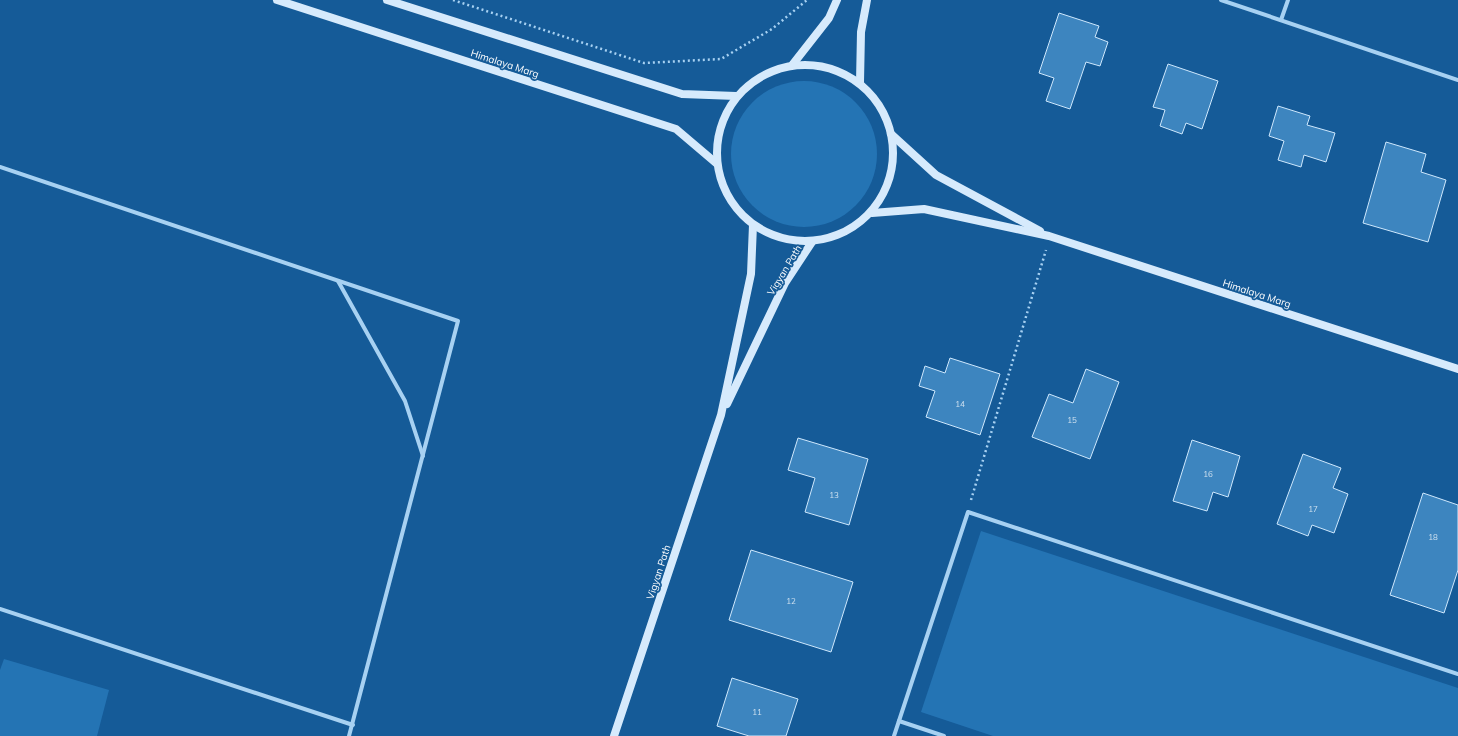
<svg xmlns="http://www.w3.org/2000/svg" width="1458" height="736" font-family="Mulish,sans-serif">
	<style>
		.green { fill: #2474b4 }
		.building { fill: #3d85bf; stroke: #cee8fd }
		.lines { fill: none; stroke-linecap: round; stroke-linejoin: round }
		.path { stroke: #a7d1f2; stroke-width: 2.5; stroke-dasharray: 2 3; stroke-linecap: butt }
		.street { stroke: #a7d1f2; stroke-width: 4 }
		.secondary { stroke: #d6eafc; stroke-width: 8 }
		.labels { text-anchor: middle; stroke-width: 3.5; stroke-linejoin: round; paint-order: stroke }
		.number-label { font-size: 8px; fill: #cee0ef }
		.street-label { font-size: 10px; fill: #fff; stroke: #155b98 }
	</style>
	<rect width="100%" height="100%" fill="#155b98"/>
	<g class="green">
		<circle cx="804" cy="154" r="73"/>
		<polygon points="981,531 1458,688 1458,736 993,736 921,712"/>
		<polygon points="4,659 109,690 97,736 0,736 0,670"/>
	</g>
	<g class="building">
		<polygon points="1059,13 1099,26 1095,37 1108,42 1100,66 1086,62 1070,109 1046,101 1054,78 1039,73"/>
		<polygon points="1168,64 1218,81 1202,129 1186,123 1182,134 1160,126 1165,110 1153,107"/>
		<polygon points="1278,106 1310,116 1307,125 1335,133 1326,162 1304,155 1301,167 1278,160 1284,141 1269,136"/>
		<polygon points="1386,142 1426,154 1421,172 1446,180 1428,242 1363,223"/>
		<polygon points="950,358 1000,374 980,435 926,417 935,391 919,386 925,366 945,373"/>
		<polygon points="1086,369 1119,382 1090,459 1032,437 1049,394 1073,403"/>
		<polygon points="798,438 868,459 849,525 805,512 815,478 788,470"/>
		<polygon points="1192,440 1240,456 1228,497 1213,492 1207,511 1173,501"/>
		<polygon points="1303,454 1341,468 1333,488 1348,494 1334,533 1312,525 1308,536 1277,524"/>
		<polygon points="1423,493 1458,505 1458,570 1444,613 1390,595"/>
		<polygon points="751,550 853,582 831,652 729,620"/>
		<polygon points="732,678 798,699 786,736 749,736 717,726"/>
	</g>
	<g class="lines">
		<g class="path">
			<polyline points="453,0 644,63 721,59 772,29 807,0"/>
			<polyline points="971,500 1046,250"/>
		</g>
		<g class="street">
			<polyline points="1221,0 1458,80"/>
			<polyline points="1281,20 1288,0"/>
			<polyline points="0,167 458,321 349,736"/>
			<polyline points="338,281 405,401 423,456"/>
			<polyline points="0,609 353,725"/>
			<polyline points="899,721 944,736"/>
			<polyline points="894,736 968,512 1458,674"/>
		</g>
		<g class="secondary">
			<polyline points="277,0 676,129 716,163"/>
			<polyline points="387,0 682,94 736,96"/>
			<polyline points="793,64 829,18 837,0"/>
			<circle cx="805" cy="153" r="88"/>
			<polyline points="860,82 861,32 867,0"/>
			<polyline points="891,134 936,175 1040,231"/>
			<polyline points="872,213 924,209 1049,236 1458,369"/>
			<polyline points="727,404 785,283 812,242"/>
			<polyline points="614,736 721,415 751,274 753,225"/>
		</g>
	</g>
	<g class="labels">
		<g class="number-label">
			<text x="960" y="407">14</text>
			<text x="1072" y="423">15</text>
			<text x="1208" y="477">16</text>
			<text x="834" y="498">13</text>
			<text x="1313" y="512">17</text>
			<text x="1433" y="540">18</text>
			<text x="791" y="604">12</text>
			<text x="757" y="715">11</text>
		</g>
		<g class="street-label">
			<text transform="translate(505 63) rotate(18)" y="4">Himalaya Marg</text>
			<text transform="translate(784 270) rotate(-59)" y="4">Vigyan Path</text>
			<text transform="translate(1257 293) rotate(18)" y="4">Himalaya Marg</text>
			<text transform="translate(658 572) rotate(-72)" y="4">Vigyan Path</text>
		</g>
	</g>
</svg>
